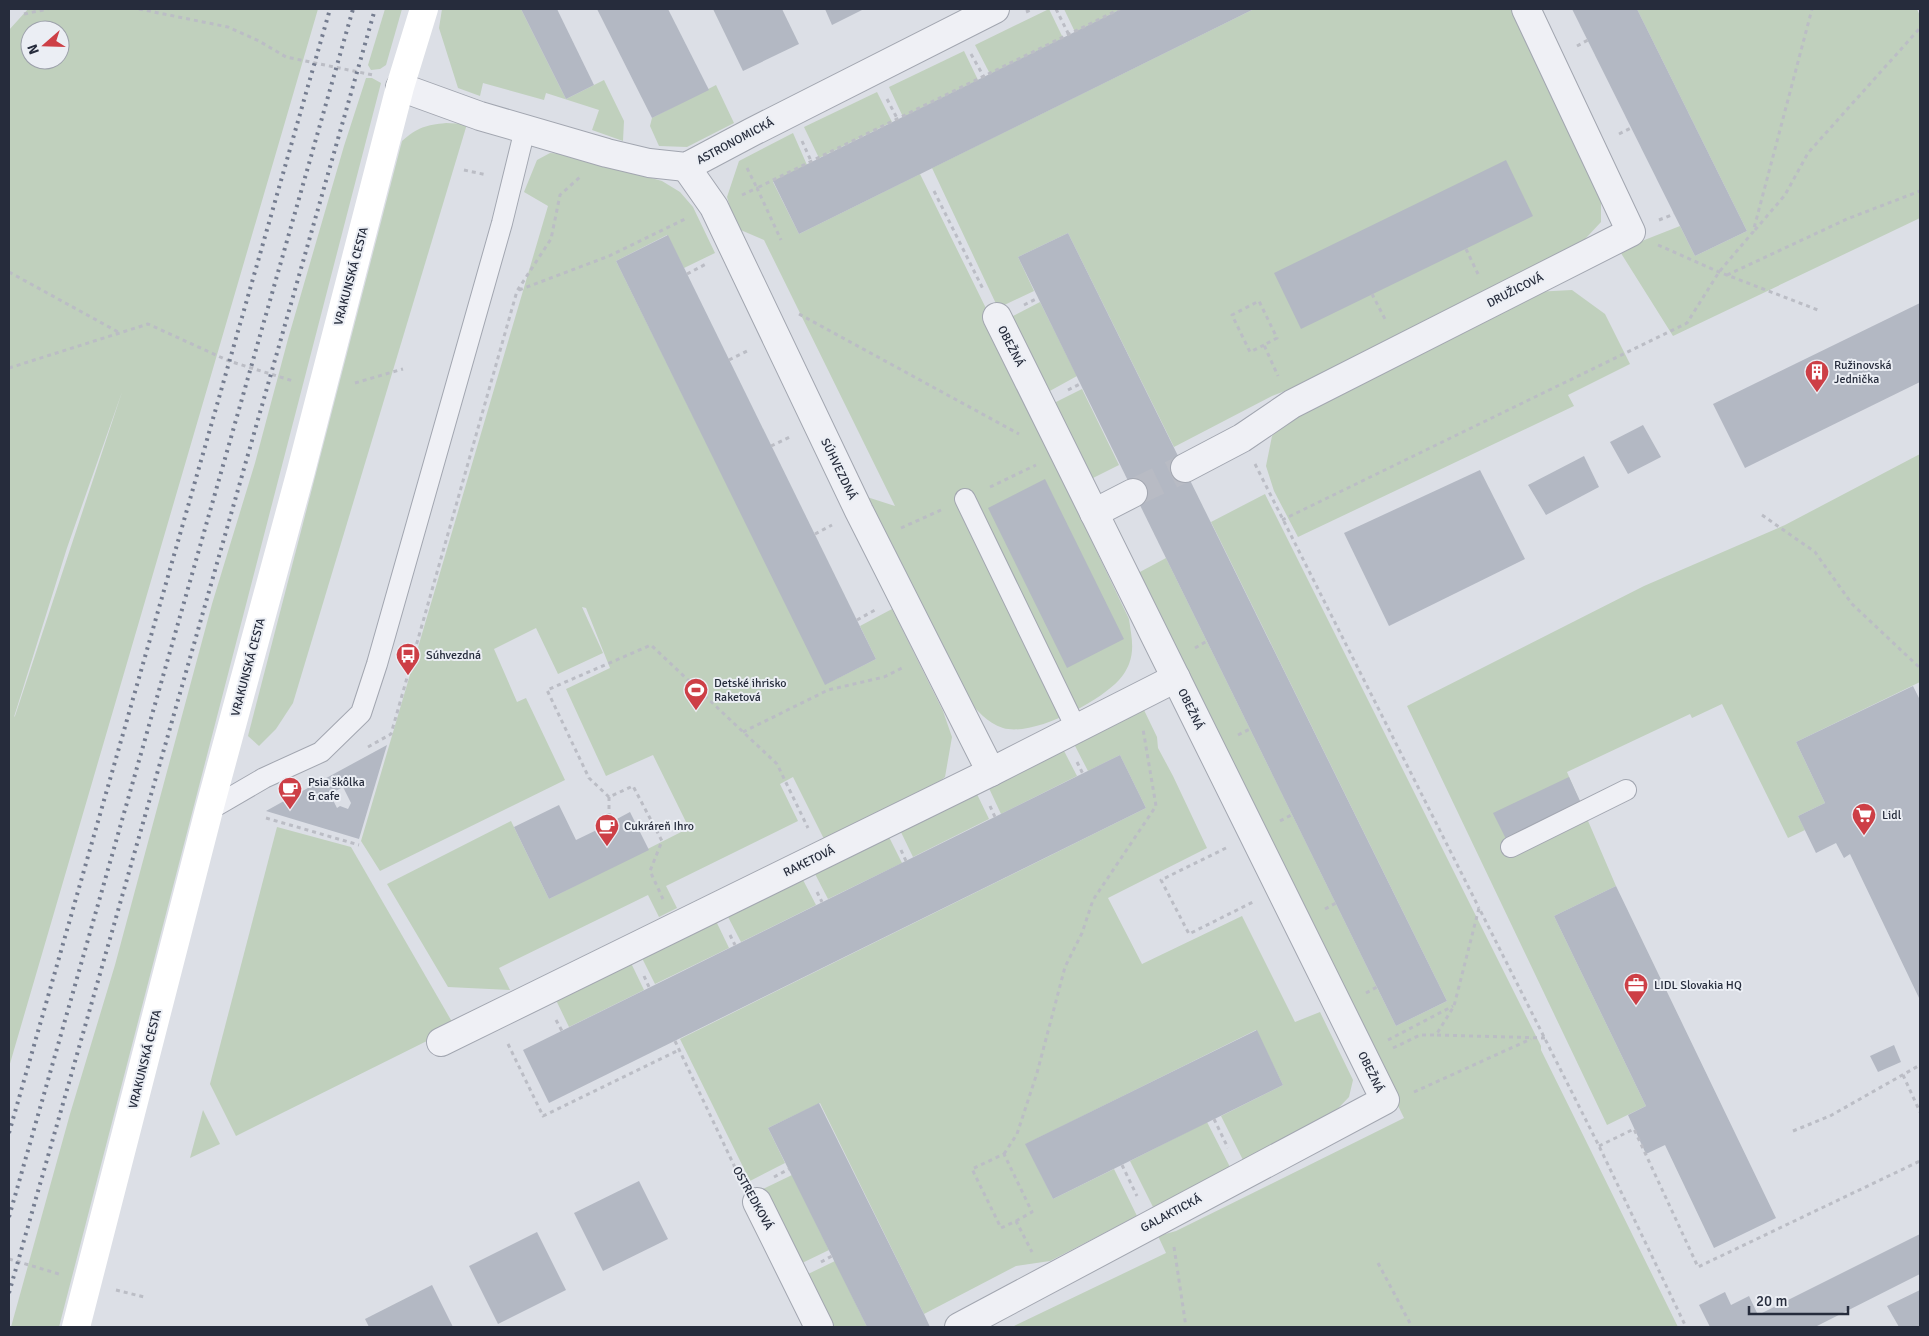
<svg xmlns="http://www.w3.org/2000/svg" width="1929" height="1336" font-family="Signika,sans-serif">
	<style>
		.green { fill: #c0d0bd; fill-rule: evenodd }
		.building { fill: #b3b8c3; fill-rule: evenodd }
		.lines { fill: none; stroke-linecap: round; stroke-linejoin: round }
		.street-tunnel { stroke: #b8bbc4; stroke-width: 28; stroke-dasharray: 28 14; stroke-linecap: butt }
		.lane-casing { stroke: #a2a6b0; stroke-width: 22 }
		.street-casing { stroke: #a2a6b0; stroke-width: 30 }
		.path { stroke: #bbbdc5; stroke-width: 3; stroke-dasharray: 4 4; stroke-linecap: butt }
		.lane { stroke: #eff0f5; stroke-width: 20 }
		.street { stroke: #eff0f5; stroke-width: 28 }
		.secondary { stroke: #fff; stroke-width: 28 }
		.rail { stroke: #757d90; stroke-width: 4; stroke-dasharray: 2.5 5; stroke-linecap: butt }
		.labels { text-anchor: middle; stroke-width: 4; stroke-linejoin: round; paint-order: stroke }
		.street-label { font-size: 12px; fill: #262c3c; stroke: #ebeef4 }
		.poi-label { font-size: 12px; fill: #262c3c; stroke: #ebeef4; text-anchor: start }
	</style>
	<rect width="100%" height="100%" fill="#dcdfe6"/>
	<g class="green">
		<path d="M28,9H318L9,1067V30ZM30,30H60V60H30ZM122,392L15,716L14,717L67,548Z"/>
		<polygon points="385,9 402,9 386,65 380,69 371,70 368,65"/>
		<polygon points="442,9 521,9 566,99 604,80 624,121 623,141 592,130 599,110 546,93 544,100 483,83 480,96 458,88 439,28"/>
		<polygon points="1049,9 1063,38 990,74 975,45"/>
		<polygon points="1064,9 1121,9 1075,32"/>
		<polygon points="1254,9 1517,9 1601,182 1601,222 1572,253 1321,377 1272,396 1174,447 1068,233 1018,257 1034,291 998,308 932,168"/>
		<polygon points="1637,9 1917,9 1920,16 1920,218 1673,336 1619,250 1680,226 1695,256 1747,231"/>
		<polygon points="964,51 978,80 903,117 889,87"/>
		<polygon points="366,78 372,78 381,83 59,1327 11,1327 70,1114 115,965 212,604 255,463 288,339 344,146"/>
		<polygon points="716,85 734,123 687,147 659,146 650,126 652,118"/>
		<polygon points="877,92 892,122 819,158 804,127"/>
		<path d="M446,123L467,124L293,703L276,729L259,746L248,736L402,141C418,127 426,125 446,123Z"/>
		<path d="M793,133L807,165L773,182L799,234L920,174L1060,459L1063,481L1129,619C1131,634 1135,649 1129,664C1127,669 1123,676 1119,680C1099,702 1033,737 1003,728C987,723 976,709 965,697L867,497L895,506L764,240L736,228L727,197L739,161Z"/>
		<polygon points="550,153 566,154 662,181 680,192 693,207 715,253 684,268 667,235 616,261 826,684 876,659 860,626 892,609 943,711 952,737 945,777 919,798 826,843 793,777 780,784 798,821 666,886 677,908 659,917 648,895 499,968 510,990 448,987 387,884 511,821 549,899 689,828 653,755 606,776 566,689 610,668 586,608 582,607 603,653 558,674 536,628 494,649 517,702 526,698 565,780 380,871 361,841 548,206 524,192 537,160"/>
		<polygon points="1572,290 1605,314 1630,364 1568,395 1574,406 1298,537 1274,491 1266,466 1272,436 1295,412 1534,292"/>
		<polygon points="1040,302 1077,376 1048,392 1011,317"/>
		<polygon points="1082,389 1119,465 1091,479 1054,403"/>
		<polygon points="1920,454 1920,682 1796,742 1825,803 1798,816 1805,830 1788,838 1722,704 1692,718 1690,714 1567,772 1616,886 1554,916 1646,1106 1607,1125 1407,706 1644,586 1785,525"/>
		<polygon points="1265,494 1541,1046 1541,1050 1678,1327 1012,1327 1166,1253 1158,1236 1176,1231 1404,1118 1138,573 1166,558 1396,1026 1447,1001 1211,522"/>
		<polygon points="1144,710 1157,737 1158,748 1173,776 1207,848 1108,898 1142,964 1242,916 1295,1022 1320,1012 1353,1080 1349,1097 1324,1123 1244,1162 1221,1116 1283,1085 1256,1030 1026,1144 1053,1199 1114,1169 1137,1216 1050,1261 1016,1266 924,1314 820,1103 768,1128 785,1163 750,1181 680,1039 1146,808 1120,755 1088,771 1073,742 1120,717"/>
		<polygon points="1062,747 1077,776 1001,814 987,784"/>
		<polygon points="975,790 989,819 913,857 899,828"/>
		<polygon points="277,827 351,847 455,1027 236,1136 210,1084"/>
		<polygon points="887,833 902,863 828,899 813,870"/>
		<polygon points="801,876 816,905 741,942 726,913"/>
		<polygon points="715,919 729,948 655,984 641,956"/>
		<polygon points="630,961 644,990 569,1027 555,998"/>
		<polygon points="203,1110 220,1144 190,1158"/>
		<polygon points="1207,1122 1231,1169 1153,1207 1130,1161"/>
		<polygon points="792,1175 829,1250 798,1265 763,1189"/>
		<polygon points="835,1261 867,1327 829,1327 804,1276"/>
	</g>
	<g class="building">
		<polygon points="521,9 557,9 594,85 566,99"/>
		<polygon points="597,9 668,9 709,90 652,118"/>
		<polygon points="713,9 782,9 799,44 743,71"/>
		<polygon points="825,9 864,9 832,25"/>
		<polygon points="1121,9 1254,9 799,234 773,181"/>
		<polygon points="1572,9 1637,9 1747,231 1695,256"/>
		<polygon points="1506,160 1533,216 1301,329 1274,273"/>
		<polygon points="1068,233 1447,1001 1396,1026 1018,257"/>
		<polygon points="668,235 876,659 825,685 616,261"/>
		<polygon points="1920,303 1920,382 1745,468 1713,404"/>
		<polygon points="1643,425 1661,457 1628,474 1610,442"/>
		<polygon points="1584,456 1599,487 1546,515 1528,485"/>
		<polygon points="1480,470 1525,559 1389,626 1344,533"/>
		<polygon points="1045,479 1124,639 1067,668 988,508"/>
		<polygon points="1913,686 1920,700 1920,1000 1850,854 1844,858 1836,843 1816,853 1798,816 1825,803 1796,742"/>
		<path d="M387,745L359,839L266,811L284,801ZM343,787L351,803L348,809L340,806L337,808L330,794Z"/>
		<polygon points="1120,755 1146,808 549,1103 523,1050"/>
		<polygon points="1569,777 1581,803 1506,839 1493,813"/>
		<polygon points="559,805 576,840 605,826 604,818 615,817 615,820 630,812 649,850 549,899 514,827"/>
		<polygon points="1616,886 1776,1218 1714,1248 1665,1145 1646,1154 1628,1115 1646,1106 1554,916"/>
		<polygon points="1257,1030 1283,1085 1053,1199 1025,1144"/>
		<polygon points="1894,1045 1901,1062 1878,1072 1870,1056"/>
		<polygon points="819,1103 924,1314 930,1327 867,1327 768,1128"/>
		<polygon points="639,1181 668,1239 603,1271 574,1213"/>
		<polygon points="537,1232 566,1290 498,1324 469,1266"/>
		<polygon points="1920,1234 1920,1274 1815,1327 1710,1327 1699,1305 1725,1292 1731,1305 1749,1296 1758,1315"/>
		<polygon points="432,1285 453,1327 369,1327 365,1319"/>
		<polygon points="1920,1290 1920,1327 1899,1327 1887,1306"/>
	</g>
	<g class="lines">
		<polyline class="street-tunnel" points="1133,493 1185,468"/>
		<defs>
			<g id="lane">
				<polyline points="965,499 1076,728"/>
				<polyline points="209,810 264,778 321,752 361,713 377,664 502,223 525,129"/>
				<polyline points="1511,847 1626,790"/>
			</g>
			<g id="street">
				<polyline points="400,87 480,116 607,153 649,163 686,167 752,132 995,9"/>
				<polyline points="686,167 714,207 859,511 991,772"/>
				<polyline points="1185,468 1242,438 1292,404 1631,232 1526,9"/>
				<polyline points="1094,513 1133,493"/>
				<polyline points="441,1042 991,772 1176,678"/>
				<polyline points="757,1202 819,1327"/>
				<polyline points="959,1327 1385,1100 997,317"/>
			</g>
		</defs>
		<use href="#lane" class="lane-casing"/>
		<use href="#street" class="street-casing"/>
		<g class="path">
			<polyline points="139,9 228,27 259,41 286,57 373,75"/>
			<polyline points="1056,9 1069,35"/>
			<polyline points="1026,12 1033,9"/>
			<polyline points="24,14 48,9"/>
			<polyline points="1577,46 1588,40"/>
			<polyline points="971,54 984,77"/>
			<polyline points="887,99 898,120"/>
			<polyline points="1619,134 1631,128"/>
			<polyline points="802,141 811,161"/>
			<polyline points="747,168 757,188 1120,9"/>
			<polyline points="464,170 487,175"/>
			<polyline points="934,191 984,291"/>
			<polyline points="742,195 757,188 781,240"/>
			<polyline points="1659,220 1674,214"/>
			<polyline points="1755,230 1785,195 1808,153 1920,28"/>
			<polyline points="1658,245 1719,272 1818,310"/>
			<polyline points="1466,249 1478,274"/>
			<polyline points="9,272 120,333"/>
			<polyline points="687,274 706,264"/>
			<polyline points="1727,275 1847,219 1920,191"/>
			<polyline points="519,290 609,256 685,219"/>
			<polyline points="1372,294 1386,321"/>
			<polyline points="1024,305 1038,298"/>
			<polyline points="799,314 1019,434"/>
			<polyline points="1264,345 1250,352 1232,315 1259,301 1277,338 1264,345 1278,376"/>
			<polyline points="729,360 749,350"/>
			<polyline points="9,368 148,324 229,361 293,381"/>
			<polyline points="355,383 403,369"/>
			<polyline points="1068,390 1080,384"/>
			<polyline points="771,446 790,437"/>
			<polyline points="1255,464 1479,908"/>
			<polyline points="990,487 1036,465"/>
			<polyline points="1762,515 1815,552 1852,604 1920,668"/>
			<polyline points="1282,520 1687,323 1719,272 1753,232 1812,9"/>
			<polyline points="901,528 941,510"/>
			<polyline points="815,534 832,525"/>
			<polyline points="857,620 875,610"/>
			<polyline points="1195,648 1207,641"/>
			<polyline points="743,732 828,690 884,677 904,667"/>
			<polyline points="1238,735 1250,729"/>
			<polyline points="368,747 391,734 517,291 551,239 560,195 580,177"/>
			<polyline points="1077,762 1083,774"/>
			<polyline points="609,797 589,778 547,690 651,645 777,764 808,828"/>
			<polyline points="990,806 995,817"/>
			<polyline points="609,817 609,797 633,786 662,841 650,871 663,899"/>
			<polyline points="266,818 359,845"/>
			<polyline points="1280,821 1293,814"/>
			<polyline points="1226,848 1161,880 1189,934 1253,902"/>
			<polyline points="901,850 906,861"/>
			<polyline points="817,892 822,902"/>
			<polyline points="1325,909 1336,903"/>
			<polyline points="730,935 735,945"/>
			<polyline points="644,976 649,987"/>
			<polyline points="1366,993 1377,987"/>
			<polyline points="556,1020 562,1031"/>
			<polyline points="1545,1038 1436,1035 1454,1006 1479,908 1599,1146 1686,1327"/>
			<polyline points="1388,1040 1453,1006"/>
			<polyline points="675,1041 740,1178"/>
			<polyline points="508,1044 543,1116 679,1050"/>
			<polyline points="1393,1048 1420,1035 1436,1035"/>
			<polyline points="1903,1075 1920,1112"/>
			<polyline points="1414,1092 1531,1039"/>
			<polyline points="1214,1119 1228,1148"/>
			<polyline points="1793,1131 1830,1116 1920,1065"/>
			<polyline points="1599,1146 1634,1129 1698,1267 1920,1161"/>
			<polyline points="1004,1154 1017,1134 1037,1073 1065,967 1082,933 1093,900 1156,806 1143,729"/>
			<polyline points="1122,1165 1137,1196"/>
			<polyline points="774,1177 789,1169"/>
			<polyline points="1016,1221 1032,1212 1004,1154 972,1169 1001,1228 1016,1221 1032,1252"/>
			<polyline points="1174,1247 1186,1327"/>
			<polyline points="9,1259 59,1274"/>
			<polyline points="821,1262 832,1256"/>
			<polyline points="1378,1263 1412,1327"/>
			<polyline points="116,1290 144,1297"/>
		</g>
		<use href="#lane" class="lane"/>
		<use href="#street" class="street"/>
		<polyline class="secondary" points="76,1327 209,810 301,471 400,87 424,9"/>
		<g class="rail">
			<polyline points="9,1133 330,9"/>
			<polyline points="9,1217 353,9"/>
			<polyline points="9,1293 375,9"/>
		</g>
	</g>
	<defs>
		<symbol id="building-pin" viewBox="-11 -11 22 30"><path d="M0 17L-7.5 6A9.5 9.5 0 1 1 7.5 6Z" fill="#cd3f46" stroke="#ebeef4"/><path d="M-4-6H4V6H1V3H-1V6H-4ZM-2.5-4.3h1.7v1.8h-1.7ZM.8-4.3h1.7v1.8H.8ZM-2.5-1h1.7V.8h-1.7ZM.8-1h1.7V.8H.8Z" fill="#fff"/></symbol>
		<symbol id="bus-pin" viewBox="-11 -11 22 30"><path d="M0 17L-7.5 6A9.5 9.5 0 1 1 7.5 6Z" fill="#cd3f46" stroke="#ebeef4"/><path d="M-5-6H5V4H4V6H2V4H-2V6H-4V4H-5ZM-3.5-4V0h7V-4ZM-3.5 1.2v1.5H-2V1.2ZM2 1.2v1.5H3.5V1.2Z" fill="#fff"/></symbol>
		<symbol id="stadium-pin" viewBox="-11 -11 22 30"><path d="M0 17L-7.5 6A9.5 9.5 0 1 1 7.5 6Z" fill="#cd3f46" stroke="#ebeef4"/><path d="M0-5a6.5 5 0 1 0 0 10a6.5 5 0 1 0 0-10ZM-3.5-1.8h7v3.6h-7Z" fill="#fff"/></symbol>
		<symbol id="cafe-pin" viewBox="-11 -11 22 30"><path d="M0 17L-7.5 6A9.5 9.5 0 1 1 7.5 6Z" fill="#cd3f46" stroke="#ebeef4"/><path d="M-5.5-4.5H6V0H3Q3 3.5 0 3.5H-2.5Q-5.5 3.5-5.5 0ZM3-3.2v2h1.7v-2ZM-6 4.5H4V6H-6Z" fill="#fff"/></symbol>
		<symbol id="supermarket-pin" viewBox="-11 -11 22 30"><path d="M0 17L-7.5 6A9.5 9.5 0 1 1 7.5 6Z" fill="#cd3f46" stroke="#ebeef4"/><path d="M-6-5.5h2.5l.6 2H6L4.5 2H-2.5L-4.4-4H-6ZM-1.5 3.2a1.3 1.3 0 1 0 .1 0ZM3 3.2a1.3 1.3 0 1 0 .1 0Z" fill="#fff"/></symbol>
		<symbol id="office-pin" viewBox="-11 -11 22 30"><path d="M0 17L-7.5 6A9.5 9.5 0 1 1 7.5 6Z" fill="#cd3f46" stroke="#ebeef4"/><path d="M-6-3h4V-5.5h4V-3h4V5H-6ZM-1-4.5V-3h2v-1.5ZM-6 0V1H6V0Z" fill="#fff"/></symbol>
	</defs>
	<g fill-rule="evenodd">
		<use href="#building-pin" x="1803" y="358" width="28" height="38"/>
		<use href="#bus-pin" x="394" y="641" width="28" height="38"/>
		<use href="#stadium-pin" x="682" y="676" width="28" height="38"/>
		<use href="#cafe-pin" x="276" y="775" width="28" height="38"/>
		<use href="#supermarket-pin" x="1850" y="801" width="28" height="38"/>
		<use href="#cafe-pin" x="593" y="812" width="28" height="38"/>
		<use href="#office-pin" x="1622" y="971" width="28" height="38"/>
	</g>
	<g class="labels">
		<g class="street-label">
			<text transform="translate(735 141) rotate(-28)" y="4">ASTRONOMICKÁ</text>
			<text transform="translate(351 276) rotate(-75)" y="4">VRAKUNSKÁ CESTA</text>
			<text transform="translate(1515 290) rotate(-27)" y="4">DRUŽICOVÁ</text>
			<text transform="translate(1011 346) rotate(63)" y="4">OBEŽNÁ</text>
			<text transform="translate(839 469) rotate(64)" y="4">SÚHVEZDNÁ</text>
			<text transform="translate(248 667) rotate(-75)" y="4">VRAKUNSKÁ CESTA</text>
			<text transform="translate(1191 709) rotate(64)" y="4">OBEŽNÁ</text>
			<text transform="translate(809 861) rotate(-26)" y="4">RAKETOVÁ</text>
			<text transform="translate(145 1059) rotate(-76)" y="4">VRAKUNSKÁ CESTA</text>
			<text transform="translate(1371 1072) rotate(64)" y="4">OBEŽNÁ</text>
			<text transform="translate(753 1198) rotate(61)" y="4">OSTREDKOVÁ</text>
			<text transform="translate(1171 1213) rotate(-28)" y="4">GALAKTICKÁ</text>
		</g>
		<g class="poi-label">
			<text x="1834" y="369">Ružinovská<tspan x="1834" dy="14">Jednička</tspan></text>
			<text x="426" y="659">Súhvezdná</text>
			<text x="714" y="687">Detské ihrisko<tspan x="714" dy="14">Raketová</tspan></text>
			<text x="308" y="786">Psia škôlka<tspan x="308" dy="14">&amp; cafe</tspan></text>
			<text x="1882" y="819">Lidl</text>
			<text x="624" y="830">Cukráreň Ihro</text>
			<text x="1654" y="989">LIDL Slovakia HQ</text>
		</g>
	</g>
	<rect width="1929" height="1336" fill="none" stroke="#262c3c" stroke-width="20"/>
	<g transform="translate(45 45) rotate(250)"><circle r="24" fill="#ebeef4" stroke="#9ca0aa"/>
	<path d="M0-4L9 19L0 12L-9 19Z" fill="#cd3f46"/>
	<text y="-8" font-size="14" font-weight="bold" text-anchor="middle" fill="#262c3c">N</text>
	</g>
	<path d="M1749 1306v8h99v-8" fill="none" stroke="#262c3c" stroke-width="2.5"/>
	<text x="1756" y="1306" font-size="15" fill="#262c3c" stroke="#ebeef4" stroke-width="4" paint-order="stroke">20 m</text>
</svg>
